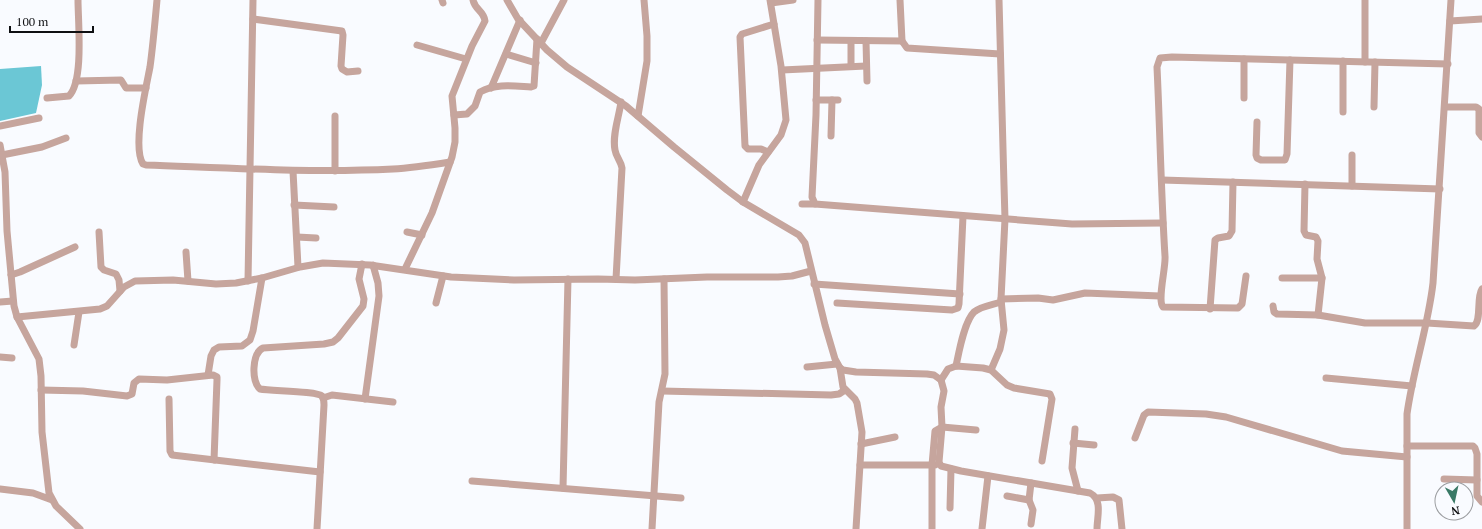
<svg xmlns="http://www.w3.org/2000/svg" width="1482" height="529" font-family="'PT Serif',serif">
	<style>
		.water { fill: #6bc7d5 }
		.lines { fill: none; stroke-linecap: round; stroke-linejoin: round }
		.minor { stroke: #c6a59d; stroke-width: 7 }
	</style>
	<rect width="100%" height="100%" fill="#f9fbff"/>
	<polygon class="water" points="41,66 42,85 36,113 0,121 0,69"/>
	<g class="lines">
		<g class="minor">
			<path d="M157,0C155,22 153,45 150,67C146,88 132,147 143,164L146,165C229,168 311,173 393,169C412,168 431,165 450,162"/>
			<polyline points="442,0 443,3"/>
			<path d="M507,0L518,19L547,50L567,67L626,106L674,147L727,190L743,202L799,235L805,243L825,325L835,359L840,368L843,370L856,372L927,374L934,375L941,380L944,391L941,407L942,427L939,462L941,466L961,471L1090,493C1103,500 1097,517 1097,529"/>
			<polyline points="818,0 816,115 812,197 815,204 1072,224 1163,223"/>
			<polyline points="900,0 902,41 907,48 1000,54"/>
			<polyline points="1365,0 1365,62"/>
			<polyline points="771,3 793,0"/>
			<polyline points="253,19 342,31 343,35 341,66 342,69 347,72 358,71"/>
			<polyline points="1450,21 1482,19"/>
			<polyline points="817,40 902,41"/>
			<polyline points="866,41 867,81"/>
			<polyline points="541,43 564,0"/>
			<polyline points="417,45 466,59"/>
			<polyline points="506,54 536,63"/>
			<polyline points="1343,61 1343,112"/>
			<polyline points="851,66 851,41"/>
			<polyline points="782,70 866,66"/>
			<polyline points="76,81 121,80 126,88 146,88"/>
			<polyline points="491,88 520,20"/>
			<path d="M47,98L69,96C84,81 78,22 78,0"/>
			<polyline points="1244,98 1244,59"/>
			<polyline points="816,100 838,100"/>
			<polyline points="1374,107 1375,62"/>
			<polyline points="1445,107 1476,107 1479,109 1479,133 1482,137"/>
			<path d="M454,115L467,114L475,106L480,92C496,83 514,86 531,87L534,86L537,39"/>
			<polyline points="638,116 647,61 647,36 644,0"/>
			<polyline points="1257,122 1256,155 1257,158 1261,160 1285,160 1287,154 1290,60"/>
			<polyline points="0,126 39,118"/>
			<polyline points="831,136 832,100"/>
			<polyline points="0,145 5,172 7,231 14,306 17,317 39,359 41,376 42,432 49,493 56,506 80,529"/>
			<polyline points="768,152 761,149 748,149 745,146 740,37 742,34 774,24"/>
			<polyline points="2,155 42,147 66,138"/>
			<polyline points="1352,155 1352,186"/>
			<polyline points="293,171 298,267"/>
			<polyline points="335,171 335,116"/>
			<polyline points="1162,180 1440,189"/>
			<polyline points="1305,184 1304,231 1306,235 1316,237 1318,241 1317,259 1322,278 1318,315"/>
			<polyline points="743,202 759,165 781,135 786,120 781,66 770,0"/>
			<polyline points="802,204 815,204"/>
			<polyline points="294,205 334,207"/>
			<polyline points="99,232 101,267 104,270 116,274 119,280 120,291"/>
			<polyline points="407,232 422,235"/>
			<polyline points="297,237 316,238"/>
			<polyline points="186,252 188,281"/>
			<path d="M405,269L432,213L452,157L455,142V128L452,96L472,46L485,21C484,11 475,10 473,0"/>
			<polyline points="11,275 20,272 75,247"/>
			<path d="M1246,276L1242,304L1238,308L1163,307C1157,300 1166,268 1165,256C1161,193 1160,130 1157,67L1160,58L1172,57L1448,64"/>
			<polyline points="1282,278 1322,278"/>
			<path d="M616,279L622,168C621,161 616,157 615,150C612,135 619,117 621,102"/>
			<polyline points="248,281 253,0"/>
			<polyline points="814,284 960,294"/>
			<polyline points="1001,299 1038,298 1053,300 1085,293 1160,296"/>
			<polyline points="0,302 13,301"/>
			<polyline points="436,303 443,276"/>
			<polyline points="837,303 952,310 958,308 959,304 963,216"/>
			<path d="M1273,306L1274,312L1277,314L1318,315L1365,323H1427L1474,326C1482,321 1476,298 1482,289"/>
			<polyline points="1210,309 1215,240 1218,238 1229,236 1232,231 1233,182"/>
			<polyline points="17,317 100,309 107,306 124,287 135,281 173,280 216,284 236,283 262,278 300,267 323,263 370,265 451,277 514,280 598,279 635,280 707,277 778,277 792,276 811,271"/>
			<polyline points="74,345 79,312"/>
			<polyline points="0,357 12,358"/>
			<path d="M956,366C959,352 964,322 974,312C981,306 992,305 1001,302"/>
			<polyline points="807,367 837,364"/>
			<polyline points="840,368 843,387 855,399 857,403 862,432 856,529"/>
			<polyline points="991,370 1000,349 1004,330 1001,299 1005,219 1004,185 999,0"/>
			<polyline points="208,375 211,356 214,350 219,347 242,346 250,340 253,331 262,278"/>
			<polyline points="1326,378 1412,386"/>
			<polyline points="941,380 948,369 956,366 983,368 991,370 1007,385 1014,388 1050,394 1052,399 1042,461"/>
			<polyline points="41,390 83,391 127,396 132,394 134,383 139,379 167,380 213,375 217,377 217,380 214,460"/>
			<polyline points="662,391 831,395 839,394 845,390"/>
			<polyline points="323,398 332,395 393,402"/>
			<polyline points="169,399 170,451 172,455 320,472"/>
			<polyline points="365,399 379,296 378,283 373,265"/>
			<polyline points="1075,429 1072,468 1078,491"/>
			<polyline points="1135,438 1144,415 1148,412 1206,414 1226,417 1342,451 1407,457"/>
			<polyline points="1073,443 1094,445"/>
			<polyline points="861,444 895,437"/>
			<polyline points="1407,446 1473,446 1475,448 1477,454 1477,496 1482,502"/>
			<polyline points="860,465 935,465"/>
			<polyline points="1444,479 1477,480"/>
			<polyline points="472,481 681,498"/>
			<polyline points="1031,483 1029,500 1033,510 1031,524"/>
			<polyline points="563,488 568,279"/>
			<polyline points="0,489 33,493 52,500"/>
			<polyline points="1007,496 1029,500"/>
			<polyline points="1097,498 1113,497 1119,500 1122,529"/>
			<polyline points="950,508 951,469"/>
			<path d="M317,529L324,405C324,402 324,399 322,396C317,391 270,391 260,389C251,382 252,353 263,348L324,344L333,342L338,338L363,306L364,299L359,279L362,264"/>
			<polyline points="652,529 659,402 665,374 664,279"/>
			<polyline points="932,529 932,465 935,431 942,427 976,430"/>
			<polyline points="982,529 988,476"/>
			<path d="M1407,529V414C1413,370 1428,327 1433,283L1451,0"/>
		</g>
	</g>
	<g transform="translate(1454 501) rotate(171)"><circle r="19" fill="#f9fbff" stroke="#9b9da0"/>
	<path d="M0-3L7 15L0 10L-7 15Z" fill="#397966"/>
	<text y="-6" font-size="11" font-weight="bold" text-anchor="middle" fill="#0e0f12">N</text>
	</g>
	<path d="M10 26v6h83v-6" fill="none" stroke="#0e0f12" stroke-width="2"/>
	<text x="16" y="26" font-size="12" fill="#0e0f12" stroke="#f9fbff" stroke-width="3" paint-order="stroke">100 m</text>
</svg>
